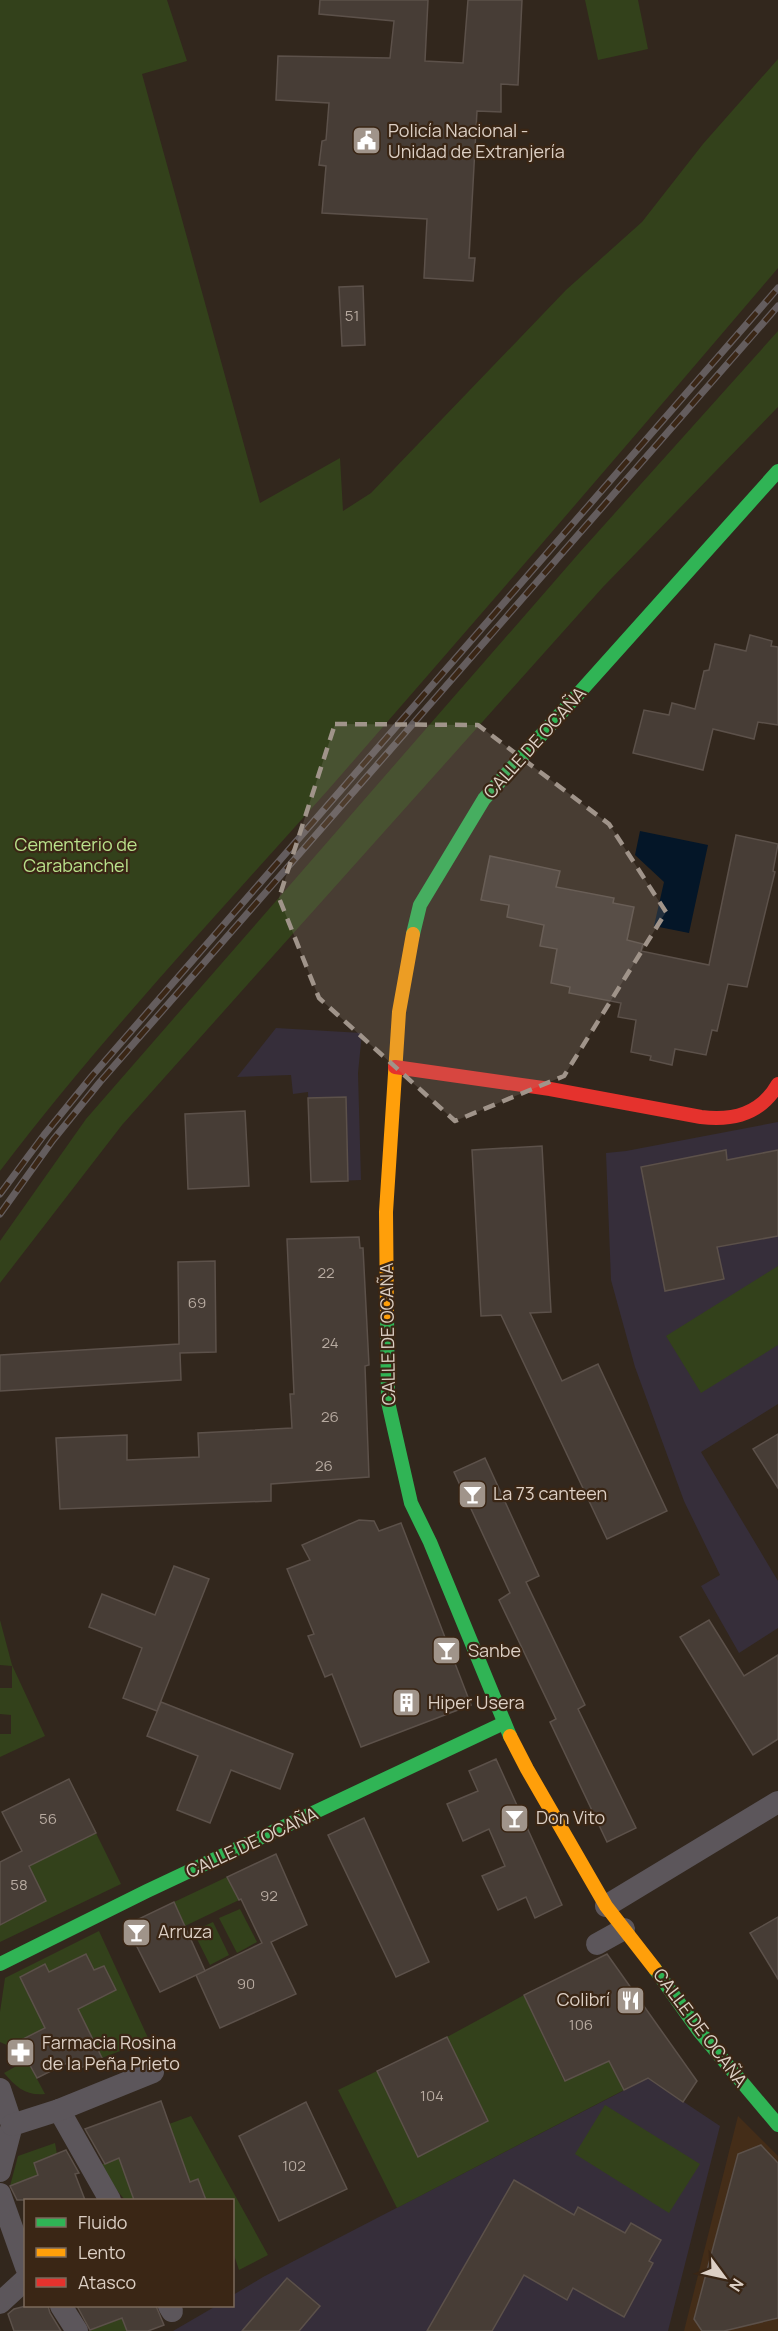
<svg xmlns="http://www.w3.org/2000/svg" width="778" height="2331" font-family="Manrope,sans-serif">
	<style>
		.built { fill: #442d18 }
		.education { fill: #362e3a }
		.green { fill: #33411b }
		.water { fill: #041628 }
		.building { fill: #473d36; stroke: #5c514a; stroke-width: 1.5 }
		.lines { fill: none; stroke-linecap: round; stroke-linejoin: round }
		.street { stroke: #5c565b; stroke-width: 22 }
		.fast { stroke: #30b455; stroke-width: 14 }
		.slow { stroke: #ff9f0a; stroke-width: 14 }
		.jam { stroke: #e5322d; stroke-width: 14 }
		.rail-casing { stroke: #645d5e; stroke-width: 7 }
		.rail { stroke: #3a2615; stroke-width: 4.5; stroke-dasharray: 14; stroke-linecap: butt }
		.marked { fill: #a0948a; fill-opacity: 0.2; stroke: #a0948a; stroke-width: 4.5; stroke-dasharray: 12 8; stroke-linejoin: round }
		.labels { text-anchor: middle; stroke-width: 4.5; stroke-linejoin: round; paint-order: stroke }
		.number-label { font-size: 15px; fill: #b7aaa0 }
		.poi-label { font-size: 18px; fill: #dccfc4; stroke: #3a2615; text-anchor: start }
		.street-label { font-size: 18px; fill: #dccfc4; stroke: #3a2615 }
		.park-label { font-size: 18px; fill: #b9e18b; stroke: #3a2615 }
	</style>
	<rect width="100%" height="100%" fill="#32271d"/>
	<polygon class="built" points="738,2116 778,2156 778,2331 684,2331"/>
	<g class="education">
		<polygon points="276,1028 362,1033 358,1073 361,1180 311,1182 308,1092 293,1094 291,1075 237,1077"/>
		<polygon points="778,1122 778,1404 701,1452 778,1581 778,1628 739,1653 701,1586 720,1575 684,1501 635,1367 611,1280 606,1153 626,1151"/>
		<polygon points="648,2078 720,2126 668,2331 173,2331 216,2306 232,2306 233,2295 263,2277"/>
	</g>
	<g class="green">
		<path d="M0,0H167L187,61L142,74L260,503L340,458L343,511L371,493L566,290L642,222L703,144L778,59V268C629,443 479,617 328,790C217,915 101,1038 0,1171Z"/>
		<polygon points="585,0 638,0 648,49 598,60"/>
		<polygon points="778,331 778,407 603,587 122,1125 0,1283 0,1241 86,1119 580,552"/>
		<polygon points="778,1266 778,1345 701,1393 666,1336"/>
		<polygon points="0,1620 12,1665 45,1736 0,1757 0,1734 11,1734 11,1715 0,1714 0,1688 12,1688 12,1666 0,1665"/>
		<polygon points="66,1827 75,1844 96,1833 121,1884 0,1942 0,1925 46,1901 29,1866"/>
		<polygon points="227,1877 239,1900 185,1926 174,1902"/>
		<polygon points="240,1909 257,1942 237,1953 219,1918"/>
		<polygon points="213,1922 229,1955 210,1965 193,1931"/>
		<polygon points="99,1931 149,2040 102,2058 78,2009 104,1966 94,1970 86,1954 49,1972 45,1964 20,1977 42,2021 52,2025 9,2046 0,2042 0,2012 5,1978"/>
		<polygon points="524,1995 564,2081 609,2061 624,2090 397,2208 338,2090 377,2071 418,2156 487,2121 447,2037"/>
		<path d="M27,2060L45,2094C26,2096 16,2087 4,2073Z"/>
		<polygon points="605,2105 700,2164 669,2213 575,2154"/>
		<polygon points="191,2116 268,2255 239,2270 233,2252 232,2200 206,2200 198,2180 190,2182 169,2124"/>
		<polygon points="55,2143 57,2154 34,2163 38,2175 10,2186 18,2156"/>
		<polygon points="151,2147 129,2186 134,2200 125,2200 97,2166"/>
		<polygon points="122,2318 127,2331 89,2331"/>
	</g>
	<polygon class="water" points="640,831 708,845 689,933 654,926 664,882 635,855"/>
	<g class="building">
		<polygon points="320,0 428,0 425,61 463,63 468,0 522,0 518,85 501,84 501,112 477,111 469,258 475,258 473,281 424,278 427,219 322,213 326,166 319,165 322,141 326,140 329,103 276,100 278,56 390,58 394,21 319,14"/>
		<polygon points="363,286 365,345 342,346 339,287"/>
		<polygon points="750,635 772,641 771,646 778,647 778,725 758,722 754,739 713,729 703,770 633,753 644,710 669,715 672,703 695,709 704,671 709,670 715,644 746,651"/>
		<polygon points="736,835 778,844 773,871 775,872 747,987 728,984 717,1031 712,1030 706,1055 675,1049 672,1065 650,1060 651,1056 631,1052 636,1020 618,1017 621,1003 569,993 570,987 551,983 557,949 540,946 544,925 507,917 509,905 481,900 490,856 560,871 556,887 614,898 613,903 634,907 627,940 643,944 641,951 709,965"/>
		<polygon points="346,1097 348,1181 311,1182 308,1098"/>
		<polygon points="245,1111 249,1186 188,1189 185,1114"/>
		<polygon points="542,1146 551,1312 530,1313 562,1381 598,1364 667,1511 607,1539 501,1315 481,1316 472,1150"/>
		<polygon points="726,1150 727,1160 778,1150 778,1236 717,1247 724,1279 665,1291 641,1167"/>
		<polygon points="359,1237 360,1248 363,1248 369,1365 365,1366 369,1477 271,1484 271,1501 60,1509 56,1438 127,1435 127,1460 199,1457 198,1433 292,1428 290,1394 294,1394 287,1239"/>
		<polygon points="215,1261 216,1352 180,1353 181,1380 0,1391 0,1355 179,1344 178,1262"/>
		<polygon points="778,1434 778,1488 753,1449"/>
		<polygon points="485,1458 539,1576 526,1582 585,1705 578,1709 636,1828 607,1842 550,1722 556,1719 499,1600 510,1593 454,1472"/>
		<polygon points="359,1520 374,1521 379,1531 401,1523 471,1705 361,1747 332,1674 325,1677 308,1636 314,1634 287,1569 310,1560 302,1545"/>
		<polygon points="174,1566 209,1579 157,1711 123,1698 142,1648 89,1627 102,1594 155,1615"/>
		<polygon points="709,1620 744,1676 778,1655 778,1739 753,1755 680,1637"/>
		<polygon points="161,1702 293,1754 280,1789 231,1770 210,1823 177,1810 198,1756 147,1736"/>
		<polygon points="496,1759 562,1905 535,1918 526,1897 498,1910 482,1876 505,1866 489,1829 463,1841 447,1804 478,1791 469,1771"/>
		<polygon points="69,1779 96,1833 29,1866 46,1901 0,1925 0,1862 22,1851 2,1812"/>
		<polygon points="364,1818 429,1962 396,1977 328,1835"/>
		<polygon points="276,1854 307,1925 271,1942 296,1994 220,2028 196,1975 262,1943 241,1899 239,1900 227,1877"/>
		<polygon points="174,1902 205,1971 160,1992 126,1925"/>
		<polygon points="778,1917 778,1979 750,1933"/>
		<polygon points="86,1954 94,1970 104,1966 116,1990 78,2009 102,2058 76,2070 71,2061 37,2078 27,2060 18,2064 9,2046 45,2028 20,1977 45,1964 49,1972"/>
		<polygon points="607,1954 697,2081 683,2102 648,2078 624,2090 609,2061 565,2081 524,1995"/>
		<polygon points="447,2037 488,2121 418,2157 377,2071"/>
		<polygon points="161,2101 190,2182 198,2179 206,2200 134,2200 119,2158 105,2164 85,2129"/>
		<polygon points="306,2102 347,2189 279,2221 239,2136"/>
		<polygon points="761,2145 778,2163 778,2318 724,2331 702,2331 694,2319 738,2154"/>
		<polygon points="66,2150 79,2173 75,2174 85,2200 17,2200 10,2186 38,2175 34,2163"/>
		<polygon points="514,2180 574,2215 578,2207 625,2233 631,2223 661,2240 649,2261 653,2263 624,2317 573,2288 567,2300 524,2275 492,2331 427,2331"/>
		<polygon points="287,2278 320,2306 299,2331 242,2331"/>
		<polygon points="26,2306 48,2306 50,2313 61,2331 14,2331 8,2314 14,2309"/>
		<polygon points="77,2306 156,2306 164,2325 148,2331 127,2331 122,2318 90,2330"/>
	</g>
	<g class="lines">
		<g class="street">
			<polyline points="606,1906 778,1802"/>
			<polyline points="597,1944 624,1929"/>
			<polyline points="0,2089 12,2125 0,2171"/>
			<polyline points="59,2110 110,2200"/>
			<polyline points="12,2125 59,2110 153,2072"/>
			<polyline points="0,2194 26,2267"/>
			<polyline points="0,2303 26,2279"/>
			<polyline points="61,2306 77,2331"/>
			<polyline points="169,2306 172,2311"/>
		</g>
		<g class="fast">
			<polyline points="413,934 420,905 484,799 778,471"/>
			<polyline points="387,1314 388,1402 411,1503 430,1542 510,1736"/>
			<polyline points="0,1964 147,1891 504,1723"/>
			<polyline points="655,1969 699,2031 778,2125"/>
		</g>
		<g class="slow">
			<polyline points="387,1314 386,1212 399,1012 413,934"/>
			<polyline points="510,1736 527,1769 606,1906 655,1969"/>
		</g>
		<path class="jam" d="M395,1067L550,1089L701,1117C733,1121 761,1114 778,1084"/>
		<defs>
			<g id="rail">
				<polyline points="0,1194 44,1135 92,1076 778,288"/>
				<polyline points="0,1214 53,1140 100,1082 778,306"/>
			</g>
		</defs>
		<use href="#rail" class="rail-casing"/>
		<use href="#rail" class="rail"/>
	</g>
	<path class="marked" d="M335,724L478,725L609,824L666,912L564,1076L455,1121L319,998L279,898Z"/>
	<defs>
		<symbol id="civic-square" viewBox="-11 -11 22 22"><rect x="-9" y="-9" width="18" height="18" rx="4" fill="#a0948a" stroke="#3a2615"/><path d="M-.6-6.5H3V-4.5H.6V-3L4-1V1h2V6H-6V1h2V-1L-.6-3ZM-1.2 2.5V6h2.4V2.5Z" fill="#fff"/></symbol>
		<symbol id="bar-square" viewBox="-11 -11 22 22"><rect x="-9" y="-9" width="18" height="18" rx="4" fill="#a0948a" stroke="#3a2615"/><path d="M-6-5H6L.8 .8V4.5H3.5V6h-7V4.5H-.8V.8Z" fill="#fff"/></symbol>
		<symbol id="building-square" viewBox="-11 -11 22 22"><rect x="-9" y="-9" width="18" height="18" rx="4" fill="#a0948a" stroke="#3a2615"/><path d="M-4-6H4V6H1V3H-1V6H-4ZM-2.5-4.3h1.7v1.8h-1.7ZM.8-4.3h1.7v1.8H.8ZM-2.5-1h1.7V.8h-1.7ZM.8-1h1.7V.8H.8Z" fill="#fff"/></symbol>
		<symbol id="restaurant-square" viewBox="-11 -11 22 22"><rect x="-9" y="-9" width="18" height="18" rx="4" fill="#a0948a" stroke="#3a2615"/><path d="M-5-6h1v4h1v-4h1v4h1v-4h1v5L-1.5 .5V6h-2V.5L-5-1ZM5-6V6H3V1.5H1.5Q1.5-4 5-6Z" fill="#fff"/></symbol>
		<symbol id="pharmacy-square" viewBox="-11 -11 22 22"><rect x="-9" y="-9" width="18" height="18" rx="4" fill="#a0948a" stroke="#3a2615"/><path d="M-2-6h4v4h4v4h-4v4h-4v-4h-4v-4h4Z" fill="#fff"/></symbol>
	</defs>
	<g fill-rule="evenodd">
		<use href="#civic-square" x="350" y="124" width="33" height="33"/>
		<use href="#bar-square" x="456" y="1478" width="33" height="33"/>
		<use href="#bar-square" x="430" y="1634" width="33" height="33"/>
		<use href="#building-square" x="390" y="1686" width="33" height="33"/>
		<use href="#bar-square" x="498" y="1802" width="33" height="33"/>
		<use href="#bar-square" x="120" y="1916" width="33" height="33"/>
		<use href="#restaurant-square" x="614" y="1984" width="33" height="33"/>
		<use href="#pharmacy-square" x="4" y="2036" width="33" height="33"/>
	</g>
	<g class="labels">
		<g class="number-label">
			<text x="352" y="321">51</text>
			<text x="326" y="1278">22</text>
			<text x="197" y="1308">69</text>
			<text x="330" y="1348">24</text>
			<text x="330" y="1422">26</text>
			<text x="324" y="1471">26</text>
			<text x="48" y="1824">56</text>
			<text x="19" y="1890">58</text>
			<text x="269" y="1901">92</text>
			<text x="246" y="1989">90</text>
			<text x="581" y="2030">106</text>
			<text x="432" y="2101">104</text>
			<text x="294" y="2171">102</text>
		</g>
		<g class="poi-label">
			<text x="388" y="137">Policía Nacional -<tspan x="388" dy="21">Unidad de Extranjería</tspan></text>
			<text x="493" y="1500">La 73 canteen</text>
			<text x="468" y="1657">Sanbe</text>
			<text x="428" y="1709">Hiper Usera</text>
			<text x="536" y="1824">Don Vito</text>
			<text x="158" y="1938">Arruza</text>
			<text x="610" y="2006" text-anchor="end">Colibrí</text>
			<text x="42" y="2049">Farmacia Rosina<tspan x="42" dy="21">de la Peña Prieto</tspan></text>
		</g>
		<g class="street-label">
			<text transform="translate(535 743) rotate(-48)" y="6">CALLE DE OCAÑA</text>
			<text transform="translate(388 1334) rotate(-91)" y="6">CALLE DE OCAÑA</text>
			<text transform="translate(252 1843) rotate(-25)" y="6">CALLE DE OCAÑA</text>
			<text transform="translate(700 2028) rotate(53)" y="6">CALLE DE OCAÑA</text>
		</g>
		<g class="park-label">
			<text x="76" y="851">Cementerio de<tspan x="76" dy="21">Carabanchel</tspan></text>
		</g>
	</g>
	<rect x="24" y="2199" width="210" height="108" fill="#3a2615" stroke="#7b6a5b" stroke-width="1.5"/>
	<rect x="36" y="2218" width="30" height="9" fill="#30b455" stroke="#7b6a5b" stroke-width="1.5"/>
	<text x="78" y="2229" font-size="18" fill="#dccfc4">Fluido</text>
	<rect x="36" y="2248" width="30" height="9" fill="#ff9f0a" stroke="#7b6a5b" stroke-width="1.5"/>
	<text x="78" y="2259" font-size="18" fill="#dccfc4">Lento</text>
	<rect x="36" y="2278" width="30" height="9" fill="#e5322d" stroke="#7b6a5b" stroke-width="1.5"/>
	<text x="78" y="2289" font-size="18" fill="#dccfc4">Atasco</text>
	<g transform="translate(724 2277) rotate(123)" stroke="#3a2615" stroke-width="4.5" paint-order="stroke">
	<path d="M0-4.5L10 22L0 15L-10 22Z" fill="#dccfc4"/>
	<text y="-9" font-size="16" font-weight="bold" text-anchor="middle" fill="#dccfc4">N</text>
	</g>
</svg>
